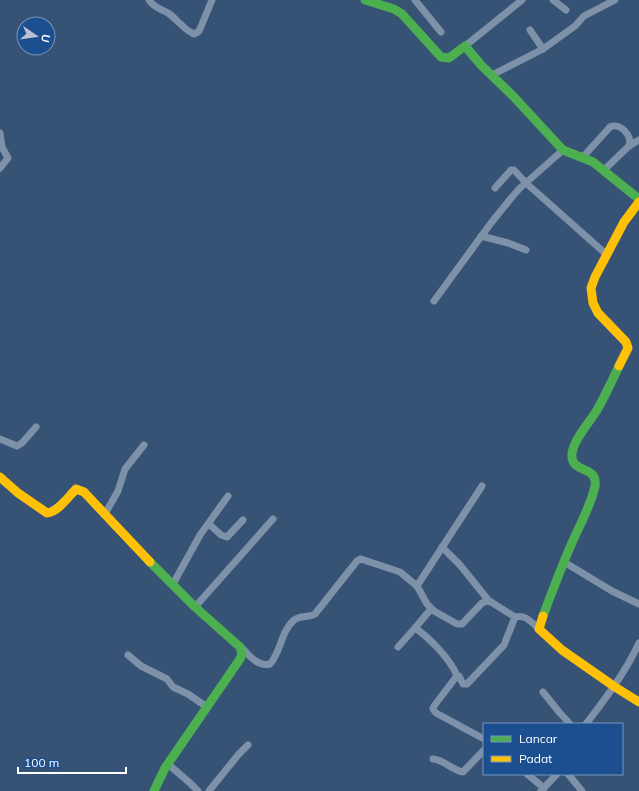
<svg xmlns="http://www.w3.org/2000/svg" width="639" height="791" font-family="Mulish,sans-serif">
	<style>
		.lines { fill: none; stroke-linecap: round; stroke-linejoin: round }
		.street { stroke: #7d92a8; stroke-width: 7 }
		.fast { stroke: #4caf50; stroke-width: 9 }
		.slow { stroke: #ffc107; stroke-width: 9 }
	</style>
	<rect width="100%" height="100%" fill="#365274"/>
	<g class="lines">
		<g class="street">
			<path d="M149,0C153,7 161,9 168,13C177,19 184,30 194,34L198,32L200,29L212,0"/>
			<polyline points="415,0 441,32"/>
			<polyline points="553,0 566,10"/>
			<polyline points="530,30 543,49"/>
			<polyline points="465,46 522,0"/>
			<polyline points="492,75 543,49 575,26 584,16 615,0"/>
			<polyline points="0,133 2,147 8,158 0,168"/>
			<polyline points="629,146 639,140"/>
			<path d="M582,158L610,127C620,122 633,136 629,146L604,170"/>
			<polyline points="495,188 511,170 514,170 526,183 606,254"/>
			<polyline points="481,236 508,243 526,250"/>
			<polyline points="434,301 491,223 512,197 520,188 563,150"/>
			<polyline points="0,439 17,446 22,443 36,427"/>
			<polyline points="105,514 118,491 125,469 144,445"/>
			<polyline points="209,524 221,535 227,537 243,520"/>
			<polyline points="442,547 460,565 489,601"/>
			<polyline points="564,562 612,591 639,604"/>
			<polyline points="173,584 200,535 228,496"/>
			<polyline points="417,586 482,486"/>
			<polyline points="195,607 273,519"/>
			<polyline points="415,628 431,609"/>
			<path d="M241,647C249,655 257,667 270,664C281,652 281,631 294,620C301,615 308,618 315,614L357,561L361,559L400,572L417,586L427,604L434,611L457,624H462L482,603L487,601L491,602L515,617"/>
			<path d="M398,647L415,628C430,638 451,660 457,676"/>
			<polyline points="128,655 141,666 167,679 173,687 188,694 207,707"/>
			<polyline points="543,692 559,712 570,724"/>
			<path d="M586,724C606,698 625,673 639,643"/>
			<path d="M484,739L436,713L433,709L434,706L456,677L459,676L463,684H467L504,645L515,617C526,614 532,623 539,629"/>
			<path d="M433,759C445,760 451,770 463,772L484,750"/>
			<polyline points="168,764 190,783 198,791"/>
			<polyline points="527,774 544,788"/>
			<polyline points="568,774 582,791"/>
			<polyline points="209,791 238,755 248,745"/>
			<polyline points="541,791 557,774"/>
		</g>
		<g class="fast">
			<polyline points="365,0 394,9 402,14 441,57 449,58 465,46 481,65 513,96 563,150 593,162 639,199"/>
			<polyline points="150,562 195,607 240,647 242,654 240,659 165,768 154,791"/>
			<path d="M543,616C552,592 561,568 571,545C579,526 591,506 595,486C598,466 574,473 572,458C570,443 590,422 597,410C605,396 612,381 619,366"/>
		</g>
		<g class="slow">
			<polyline points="619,366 628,348 626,342 598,313 593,303 591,288 595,277 624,222 639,202"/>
			<path d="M0,477L18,493L47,513C58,512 69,496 76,489L84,492L150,562"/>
			<polyline points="543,616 539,629 562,650 615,687 639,702"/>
		</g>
	</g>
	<rect x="483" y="723" width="140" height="52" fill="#1b4f8f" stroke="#7695bc"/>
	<rect x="491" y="736" width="20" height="6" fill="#4caf50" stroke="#7695bc"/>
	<text x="519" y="743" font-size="12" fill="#ffffff">Lancar</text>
	<rect x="491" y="756" width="20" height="6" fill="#ffc107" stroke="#7695bc"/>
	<text x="519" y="763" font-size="12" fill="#ffffff">Padat</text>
	<g transform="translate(36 36) rotate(103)"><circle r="19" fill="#1b4f8f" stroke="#7695bc"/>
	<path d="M0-3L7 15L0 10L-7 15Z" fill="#b9c2ce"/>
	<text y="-6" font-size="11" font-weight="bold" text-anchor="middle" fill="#ffffff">U</text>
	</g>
	<path d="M18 767v6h108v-6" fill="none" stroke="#ffffff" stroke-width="2"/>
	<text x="24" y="767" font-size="12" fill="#ffffff" stroke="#1b4f8f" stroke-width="3" paint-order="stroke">100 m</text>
</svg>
